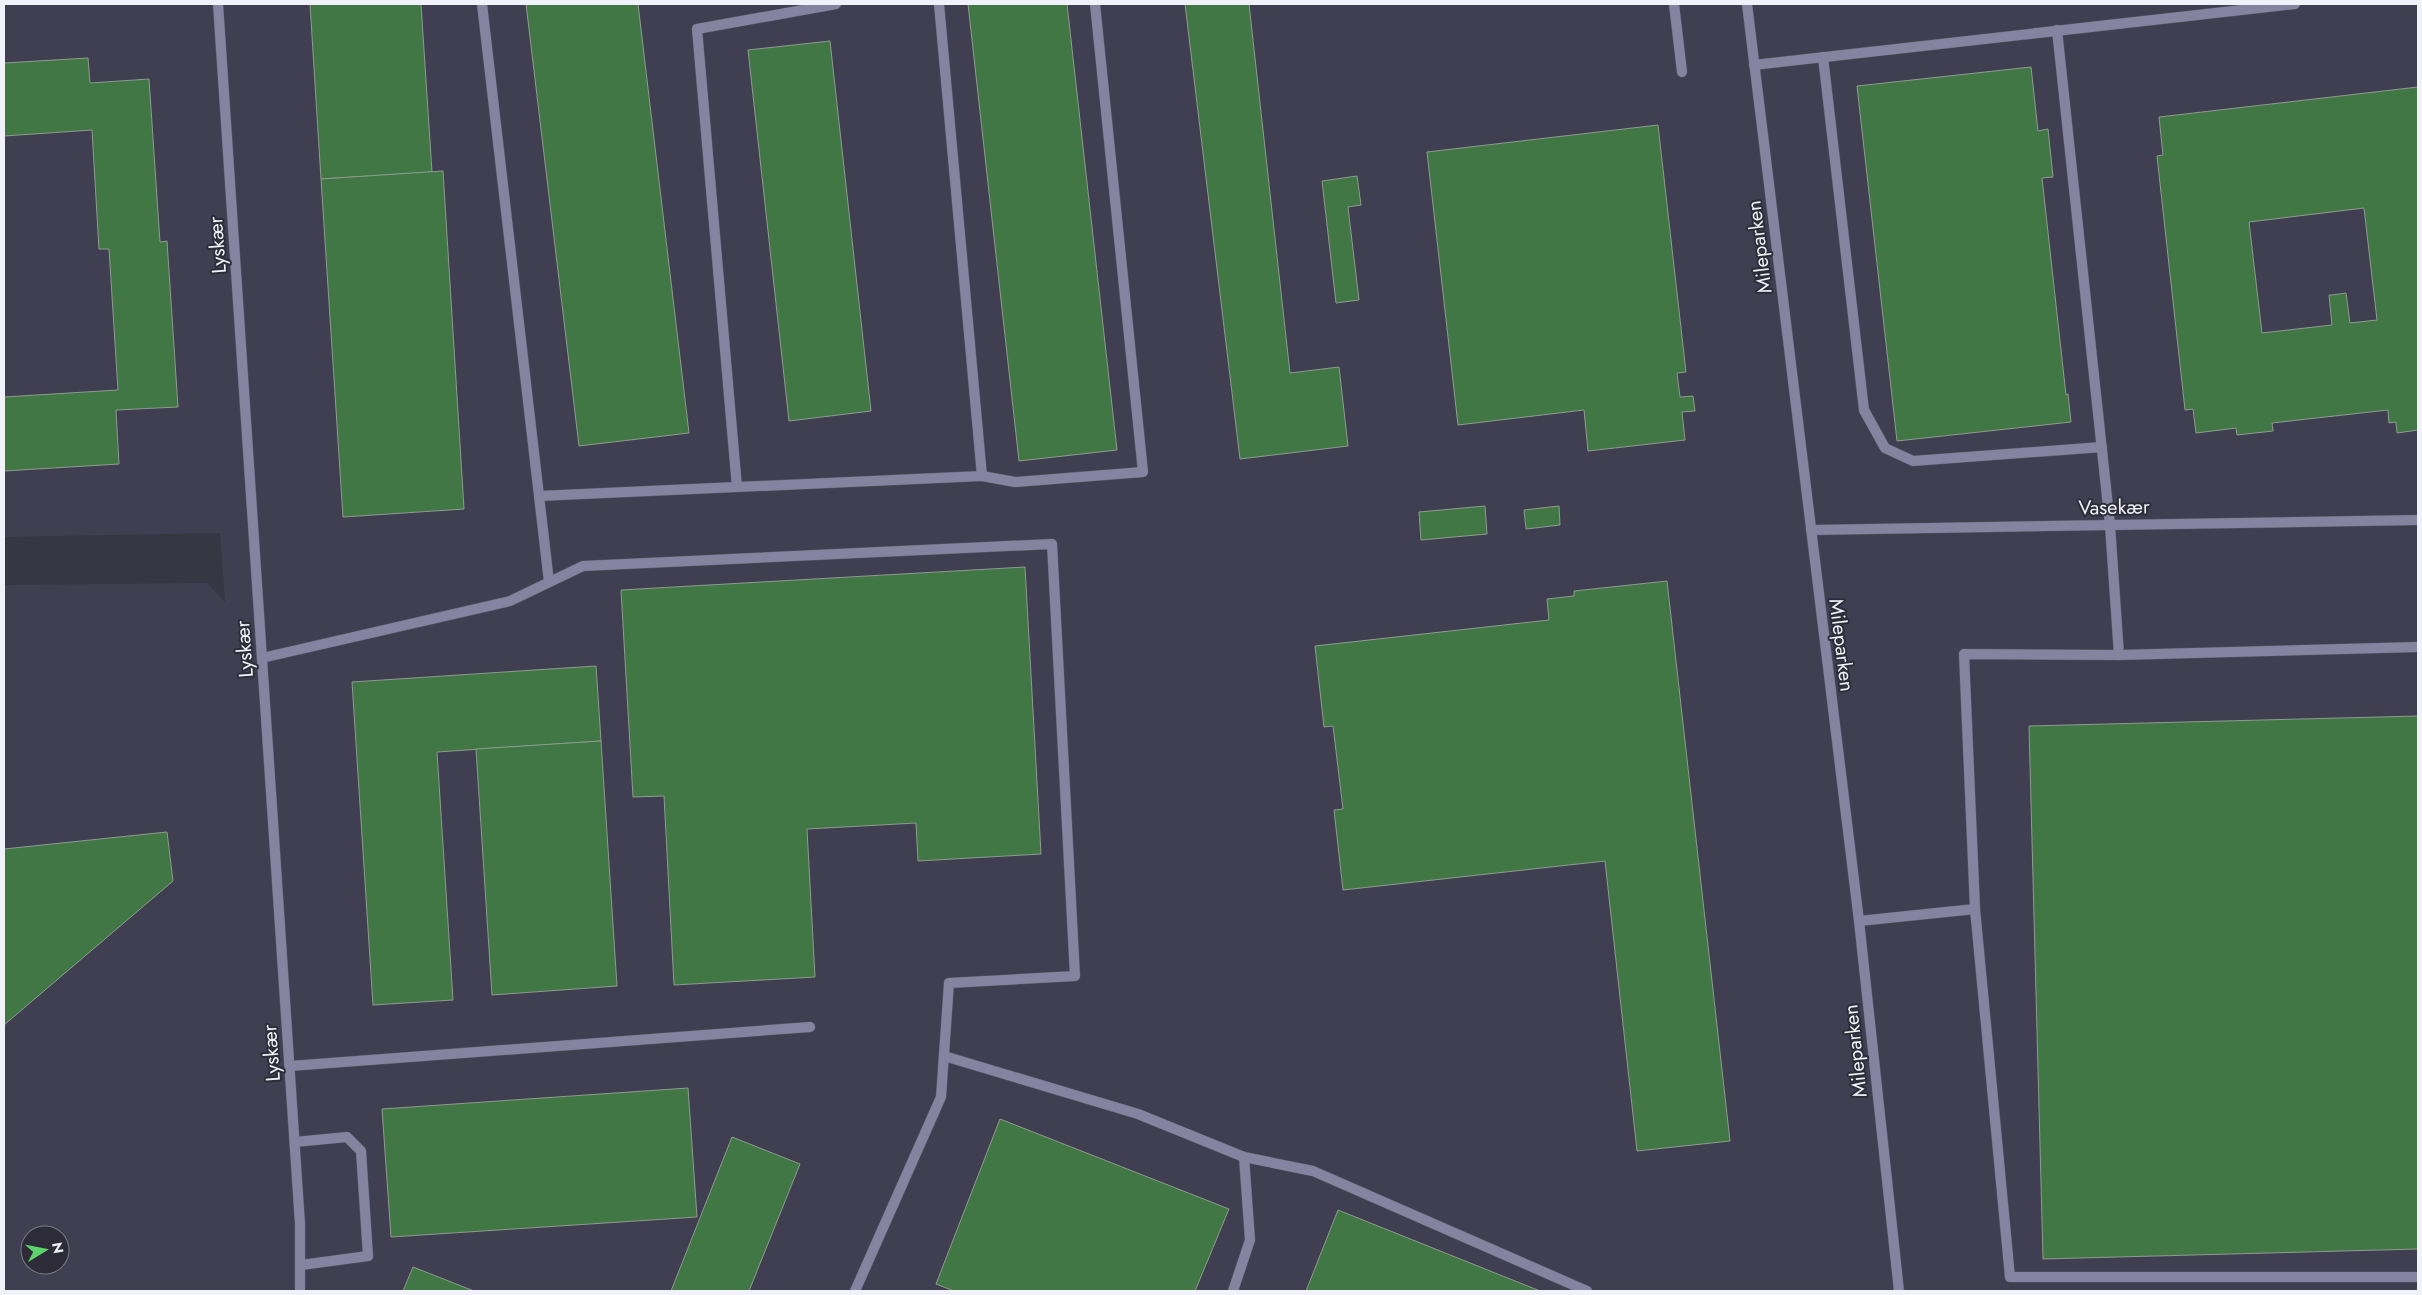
<svg xmlns="http://www.w3.org/2000/svg" width="2422" height="1295" font-family="Jost,sans-serif">
	<style>
		.built { fill: #403f52; fill-rule: evenodd }
		.building { fill: #407745; stroke: #8f9b8f; fill-rule: evenodd }
		.lines { fill: none; stroke-linecap: round; stroke-linejoin: round }
		.service-casing { stroke: #555460; stroke-width: 11 }
		.minor-casing { stroke: #555460; stroke-width: 11 }
		.tertiary-casing { stroke: #555460; stroke-width: 11 }
		.service { stroke: #8583a0; stroke-width: 10 }
		.minor { stroke: #8583a0; stroke-width: 10 }
		.tertiary { stroke: #8583a0; stroke-width: 10 }
		.labels { text-anchor: middle; stroke-width: 4; stroke-linejoin: round; paint-order: stroke }
		.street-label { font-size: 20px; fill: #f1f1f9; stroke: #2d2c38 }
	</style>
	<rect width="100%" height="100%" fill="#373643"/>
	<path class="built" d="M4,4H2418V1291H4V585L207,583L225,602L220,533L4,537ZM30,1235H60V1265H30Z"/>
	<g class="building">
		<polygon points="310,4 421,4 432,172 321,179"/>
		<polygon points="526,4 638,4 689,433 579,446"/>
		<polygon points="968,4 1067,4 1117,450 1019,461"/>
		<polygon points="1185,4 1249,4 1290,373 1339,367 1348,446 1240,459"/>
		<polygon points="830,41 871,411 789,421 748,50"/>
		<polygon points="88,58 90,83 149,79 160,242 167,241 178,407 116,410 119,464 4,471 4,397 118,390 109,249 99,249 92,130 4,136 4,63"/>
		<polygon points="2031,67 2038,131 2048,129 2053,177 2042,178 2066,395 2068,394 2071,422 1897,441 1857,86"/>
		<path d="M2418,87V430L2397,433L2396,422L2389,423L2388,410L2272,423L2273,431L2237,435L2236,428L2196,433L2193,409L2185,410L2157,156L2163,155L2159,117ZM2364,208L2377,320L2350,323L2346,293L2332,295H2329L2332,325L2262,333L2249,222Z"/>
		<polygon points="1658,125 1686,372 1677,373 1680,397 1693,396 1695,411 1682,412 1685,440 1588,451 1584,410 1458,425 1427,152"/>
		<polygon points="443,171 464,509 343,517 321,179"/>
		<polygon points="1357,176 1361,205 1348,207 1359,300 1336,303 1322,181"/>
		<polygon points="1485,506 1487,534 1421,540 1419,512"/>
		<polygon points="1559,506 1560,525 1526,529 1524,510"/>
		<polygon points="1025,567 1041,854 918,861 916,823 807,829 815,977 674,985 664,796 633,797 621,590"/>
		<polygon points="1667,581 1730,1141 1637,1151 1605,861 1343,890 1334,810 1343,809 1333,726 1324,727 1315,646 1549,620 1547,599 1574,596 1574,591"/>
		<polygon points="596,666 601,741 437,752 453,1000 373,1005 352,682"/>
		<polygon points="2418,716 2418,1249 2043,1259 2029,726"/>
		<polygon points="601,741 617,986 492,995 476,749"/>
		<polygon points="167,832 173,881 4,1025 4,849"/>
		<polygon points="688,1088 697,1217 391,1237 382,1109"/>
		<polygon points="1000,1119 1229,1209 1195,1291 954,1291 936,1284"/>
		<polygon points="732,1137 800,1164 749,1291 671,1291"/>
		<polygon points="1338,1210 1540,1291 1306,1291"/>
		<polygon points="413,1267 474,1291 403,1291"/>
	</g>
	<g class="lines">
		<defs>
			<g id="service">
				<polyline points="482,4 549,582"/>
				<polyline points="1674,4 1682,72"/>
				<polyline points="2057,30 2110,525 2119,655"/>
				<polyline points="1823,57 1864,410 1885,448 1913,461 2102,447"/>
				<polyline points="1754,65 2295,4"/>
				<polyline points="982,476 1015,482 1143,472 1095,4"/>
				<polyline points="737,487 697,29 836,4"/>
				<polyline points="539,496 982,476 939,4"/>
				<polyline points="2418,647 2119,655 1964,654 1975,909 2010,1277 2418,1277"/>
				<polyline points="262,658 510,601 583,566 1052,544 1075,976 949,983 941,1097 855,1291"/>
				<polyline points="1859,921 1975,909"/>
				<polyline points="944,1056 1138,1114 1244,1157 1313,1171 1587,1291"/>
				<polyline points="290,1066 810,1027"/>
				<polyline points="295,1142 347,1137 361,1151 368,1256 301,1265"/>
				<polyline points="1233,1291 1250,1240 1244,1157"/>
			</g>
			<g id="minor">
				<polyline points="218,4 300,1224 300,1291"/>
				<polyline points="1811,530 2418,520"/>
			</g>
			<polyline id="tertiary" points="1747,4 1859,921 1899,1291"/>
		</defs>
		<use href="#service" class="service-casing"/>
		<use href="#minor" class="minor-casing"/>
		<use href="#tertiary" class="tertiary-casing"/>
		<use href="#service" class="service"/>
		<use href="#minor" class="minor"/>
		<use href="#tertiary" class="tertiary"/>
	</g>
	<g class="labels">
		<g class="street-label">
			<text transform="translate(217 245) rotate(-94)" y="7">Lyskær</text>
			<text transform="translate(1759 247) rotate(-97)" y="7">Mileparken</text>
			<text transform="translate(2114 507) rotate(-1)" y="7">Vasekær</text>
			<text transform="translate(1842 645) rotate(83)" y="7">Mileparken</text>
			<text transform="translate(244 649) rotate(-94)" y="7">Lyskær</text>
			<text transform="translate(1855 1051) rotate(-96)" y="7">Mileparken</text>
			<text transform="translate(271 1053) rotate(-94)" y="7">Lyskær</text>
		</g>
	</g>
	<rect width="2422" height="1295" fill="none" stroke="#f1f1f9" stroke-width="10"/>
	<g transform="translate(45 1250) rotate(80)"><circle r="24" fill="#2d2c38" stroke="#7b7b85"/>
	<path d="M0-4L9 19L0 12L-9 19Z" fill="#5dd56d"/>
	<text y="-8" font-size="14" font-weight="bold" text-anchor="middle" fill="#f1f1f9">N</text>
	</g>
</svg>
